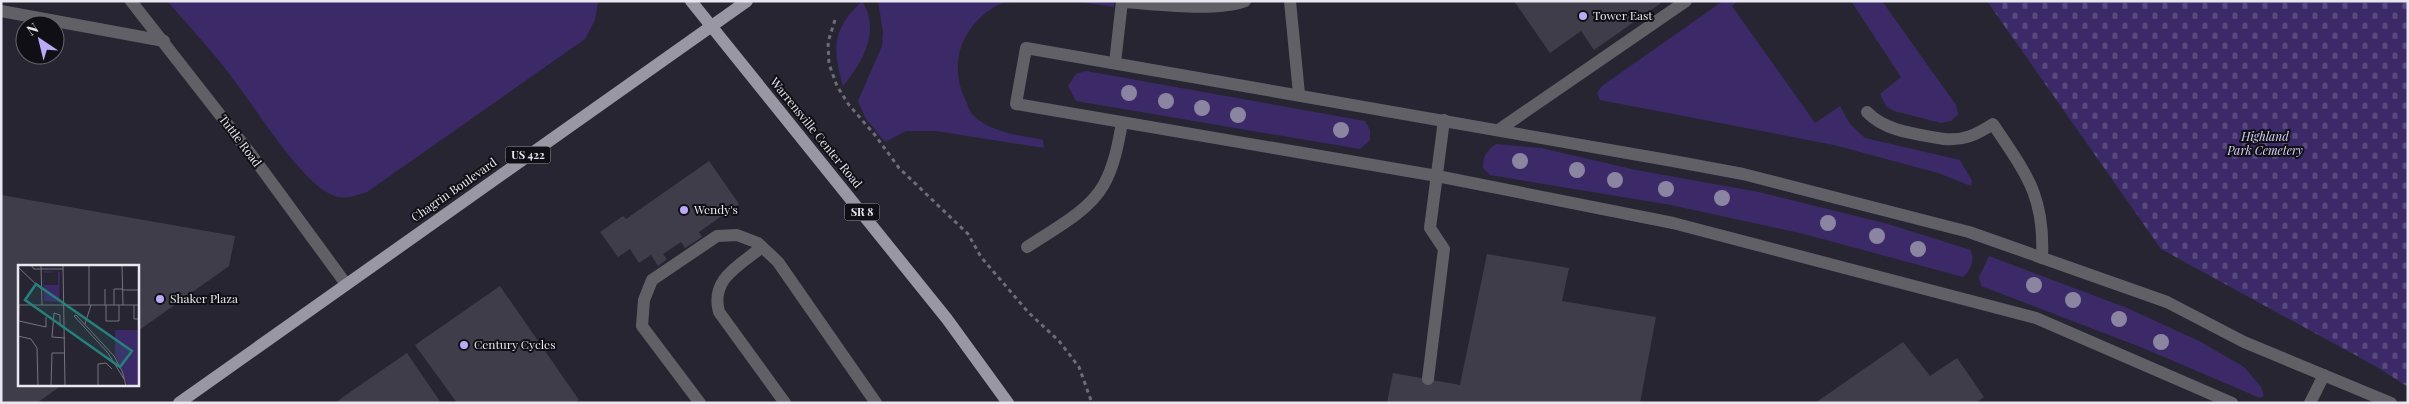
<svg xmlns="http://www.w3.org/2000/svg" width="2409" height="404" font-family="'Playfair Display',serif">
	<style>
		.grass { fill: #3c2a68 }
		.cemetery { fill: url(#cemetery-stones) }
		.building { fill: #3f3d4a }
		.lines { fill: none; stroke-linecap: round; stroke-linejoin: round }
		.path { stroke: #6e6c77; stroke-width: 3; stroke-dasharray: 4 4; stroke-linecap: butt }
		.lane { stroke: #616066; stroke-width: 12 }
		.street { stroke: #616066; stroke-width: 12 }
		.primary { stroke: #9a97a4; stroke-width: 12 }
		.tree { fill: #8b85a2 }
		.poi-dot { fill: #bbaaf6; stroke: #100f15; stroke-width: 2 }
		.labels { text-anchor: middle; stroke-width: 4; stroke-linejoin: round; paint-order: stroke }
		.shield { fill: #100f15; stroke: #a8a7ae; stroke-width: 1 }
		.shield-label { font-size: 11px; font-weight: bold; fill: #e9e8f0 }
		.poi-label { font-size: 12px; fill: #e9e8f0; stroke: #100f15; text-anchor: start }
		.street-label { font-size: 12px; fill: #e9e8f0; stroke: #100f15 }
		.park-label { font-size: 12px; font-style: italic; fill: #dcd4fe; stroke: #100f15 }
		.inset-road { fill: none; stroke: #75737e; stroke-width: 1 }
		.view { fill: #25817b; fill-opacity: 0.15; stroke: #25817b; stroke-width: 2.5 }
		.inset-edge { fill: none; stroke: #e9e8f0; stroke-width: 2.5 }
	</style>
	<defs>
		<pattern id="cemetery-stones" width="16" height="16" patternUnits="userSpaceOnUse" patternTransform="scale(1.25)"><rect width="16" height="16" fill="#3c2a68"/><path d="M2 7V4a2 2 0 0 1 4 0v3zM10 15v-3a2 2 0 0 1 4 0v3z" fill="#58497e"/></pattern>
	</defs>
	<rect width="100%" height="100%" fill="#282532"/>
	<g class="grass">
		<path d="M167,1H598V2L595,20L585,39L367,192C354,196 343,201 330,194C299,179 257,110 234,80C214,53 190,27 167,1Z"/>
		<path d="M862,1C881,31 863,61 843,86C832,47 832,30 862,1Z"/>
		<path d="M878,1H1038C1027,3 1010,0 1000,4C964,22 948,60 964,97C967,102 969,110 972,114C990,133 1019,135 1043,140L1044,148L936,131H906L885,142L866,119L858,101L882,46L883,32Z"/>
		<polygon points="1074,1 1114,1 1114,7"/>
		<polygon points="1723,1 1738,1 1732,6 1815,123 1840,106 1850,124 1865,138 1960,160 1972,181 1971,186 1938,173 1834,145 1600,100 1597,93 1602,86"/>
		<polygon points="1851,1 1882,1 1956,105 1958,114 1951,121 1941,123 1894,111 1886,106 1880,94 1901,77"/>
		<polygon points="1086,71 1365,121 1370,130 1370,140 1360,149 1076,101 1068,86 1076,74"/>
		<path d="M1496,144L1541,148L1636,170L1759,192L1888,224L1971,250C1974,262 1972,268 1963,277L1804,234L1671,205L1490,175L1483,168C1483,156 1486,151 1496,144Z"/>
		<polygon points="1989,256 2127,308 2201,342 2244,367 2261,387 2264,396 2260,398 2143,348 1981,286 1979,277"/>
	</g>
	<polygon class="cemetery" points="1987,1 2408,1 2408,387 2377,367 2161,249"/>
	<g class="building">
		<polygon points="1514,1 1664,1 1594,50 1581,31 1550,53"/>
		<polygon points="709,161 739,204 699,232 702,237 685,248 681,242 663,254 667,259 658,266 651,255 639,263 630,249 618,257 600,232 623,216 626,219"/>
		<polygon points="1,195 235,236 229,266 138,331 138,266 19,266 19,385 62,385 37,403 1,403"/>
		<polygon points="1487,254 1569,268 1562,301 1656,317 1640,403 1387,403 1393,373 1460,385"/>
		<polygon points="500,286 579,400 575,403 457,403 415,345"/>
		<polygon points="1903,342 1930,376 1957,358 1984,397 1976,403 1815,403"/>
		<polygon points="407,353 441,403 335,403 353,390"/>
	</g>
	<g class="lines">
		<polyline class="path" points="835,20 828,42 829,64 837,86 849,105 875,135 899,168 968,234 981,257 1028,312 1059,341 1079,367 1092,403"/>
		<g class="lane">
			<polyline points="1290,1 1299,94"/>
			<path d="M1122,2C1157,4 1214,12 1245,1"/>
			<polyline points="1,11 164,41"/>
			<polyline points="1115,63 1122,1"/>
			<path d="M1867,112C1886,132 1917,134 1944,139C1963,141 1976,135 1993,124C2026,174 2045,195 2042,258"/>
			<polyline points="1500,129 1686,1"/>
			<path d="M762,247C739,266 710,279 719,312L785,403"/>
			<path d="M1027,247C1052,230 1087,213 1103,186C1114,167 1118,145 1122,123"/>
			<polyline points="1428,379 1444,249 1430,228 1444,120"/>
			<polyline points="700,403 642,326 644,300 652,280 717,236 737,235 758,243 778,262 876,403"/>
			<polyline points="2232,403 2036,318 1673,223 1437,176 1016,104 1026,48 1673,161 1743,174 1969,232 2167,302 2244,342 2391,403"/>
			<polyline points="2310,403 2324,375"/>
		</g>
		<polyline class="street" points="131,1 253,157 346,284"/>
		<g class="primary">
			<polyline points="691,1 947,319 1008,403"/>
			<polyline points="179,403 747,1"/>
		</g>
	</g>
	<g class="tree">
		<circle cx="1129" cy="93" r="8"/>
		<circle cx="1166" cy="101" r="8"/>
		<circle cx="1202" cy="108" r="8"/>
		<circle cx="1238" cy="115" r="8"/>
		<circle cx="1341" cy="130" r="8"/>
		<circle cx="1520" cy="161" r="8"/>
		<circle cx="1577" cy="170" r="8"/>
		<circle cx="1615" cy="180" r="8"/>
		<circle cx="1666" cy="189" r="8"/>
		<circle cx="1722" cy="198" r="8"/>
		<circle cx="1828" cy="223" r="8"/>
		<circle cx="1877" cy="236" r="8"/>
		<circle cx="1918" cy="249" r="8"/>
		<circle cx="2034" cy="285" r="8"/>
		<circle cx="2073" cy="300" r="8"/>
		<circle cx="2119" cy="319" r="8"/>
		<circle cx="2161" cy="342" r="8"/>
	</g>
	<g class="poi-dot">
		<circle cx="1583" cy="16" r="5"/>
		<circle cx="684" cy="210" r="5"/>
		<circle cx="160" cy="299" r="5"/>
		<circle cx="464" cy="345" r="5"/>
	</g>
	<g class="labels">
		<g class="shield">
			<rect x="505.5" y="146.5" width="45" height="17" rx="4"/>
			<rect x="844.5" y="203.5" width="35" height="17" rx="4"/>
		</g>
		<g class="shield-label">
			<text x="528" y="159">US 422</text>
			<text x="862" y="216">SR 8</text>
		</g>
		<g class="poi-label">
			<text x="1593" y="20">Tower East</text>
			<text x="694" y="214">Wendy's</text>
			<text x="170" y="303">Shaker Plaza</text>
			<text x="474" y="349">Century Cycles</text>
		</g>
		<g class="street-label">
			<text transform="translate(816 133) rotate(51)" y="4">Warrensville Center Road</text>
			<text transform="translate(240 141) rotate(53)" y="4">Tuttle Road</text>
			<text transform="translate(454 190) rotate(-35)" y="4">Chagrin Boulevard</text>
		</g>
		<g class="park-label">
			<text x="2265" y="141">Highland<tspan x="2265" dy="14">Park Cemetery</tspan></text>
		</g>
	</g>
	<g transform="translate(18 265)">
		<rect width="121" height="121" fill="#282532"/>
		<path d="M26,6L42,7L41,37L26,36L25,10L26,20H40V7L26,8Z" fill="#3c2a68"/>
		<path d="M97,65H121V121H110L97,89Z" fill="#3c2a68"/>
		<path class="inset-road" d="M13,0L16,4H45M23,0L24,40M45,0L47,121M71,0V40M104,0L105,40M0,2L23,24M105,25H122M0,40H122M87,40V24M88,40V56H101V40M96,40V24H105M116,40V54H122M1,56L28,62V52M67,59L73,40M42,61V50L36,48L34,72L47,73M0,71L13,74L19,83L20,121M0,85L1,40M106,114L90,88L56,51L58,50L96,91L104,106L105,109L108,121M33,121L34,88H47M80,121V99L88,98L94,104"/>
		<path class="view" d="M18,19L114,86L102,102L7,35Z"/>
		<rect width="121" height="121" class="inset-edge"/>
	</g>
	<rect width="2409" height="404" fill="none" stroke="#e9e8f0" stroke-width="5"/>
	<g transform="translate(40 40) rotate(325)"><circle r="24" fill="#100f15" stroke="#67666d"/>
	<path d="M0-4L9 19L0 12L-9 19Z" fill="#bbaaf6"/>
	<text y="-8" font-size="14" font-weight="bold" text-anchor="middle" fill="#e9e8f0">N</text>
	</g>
</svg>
